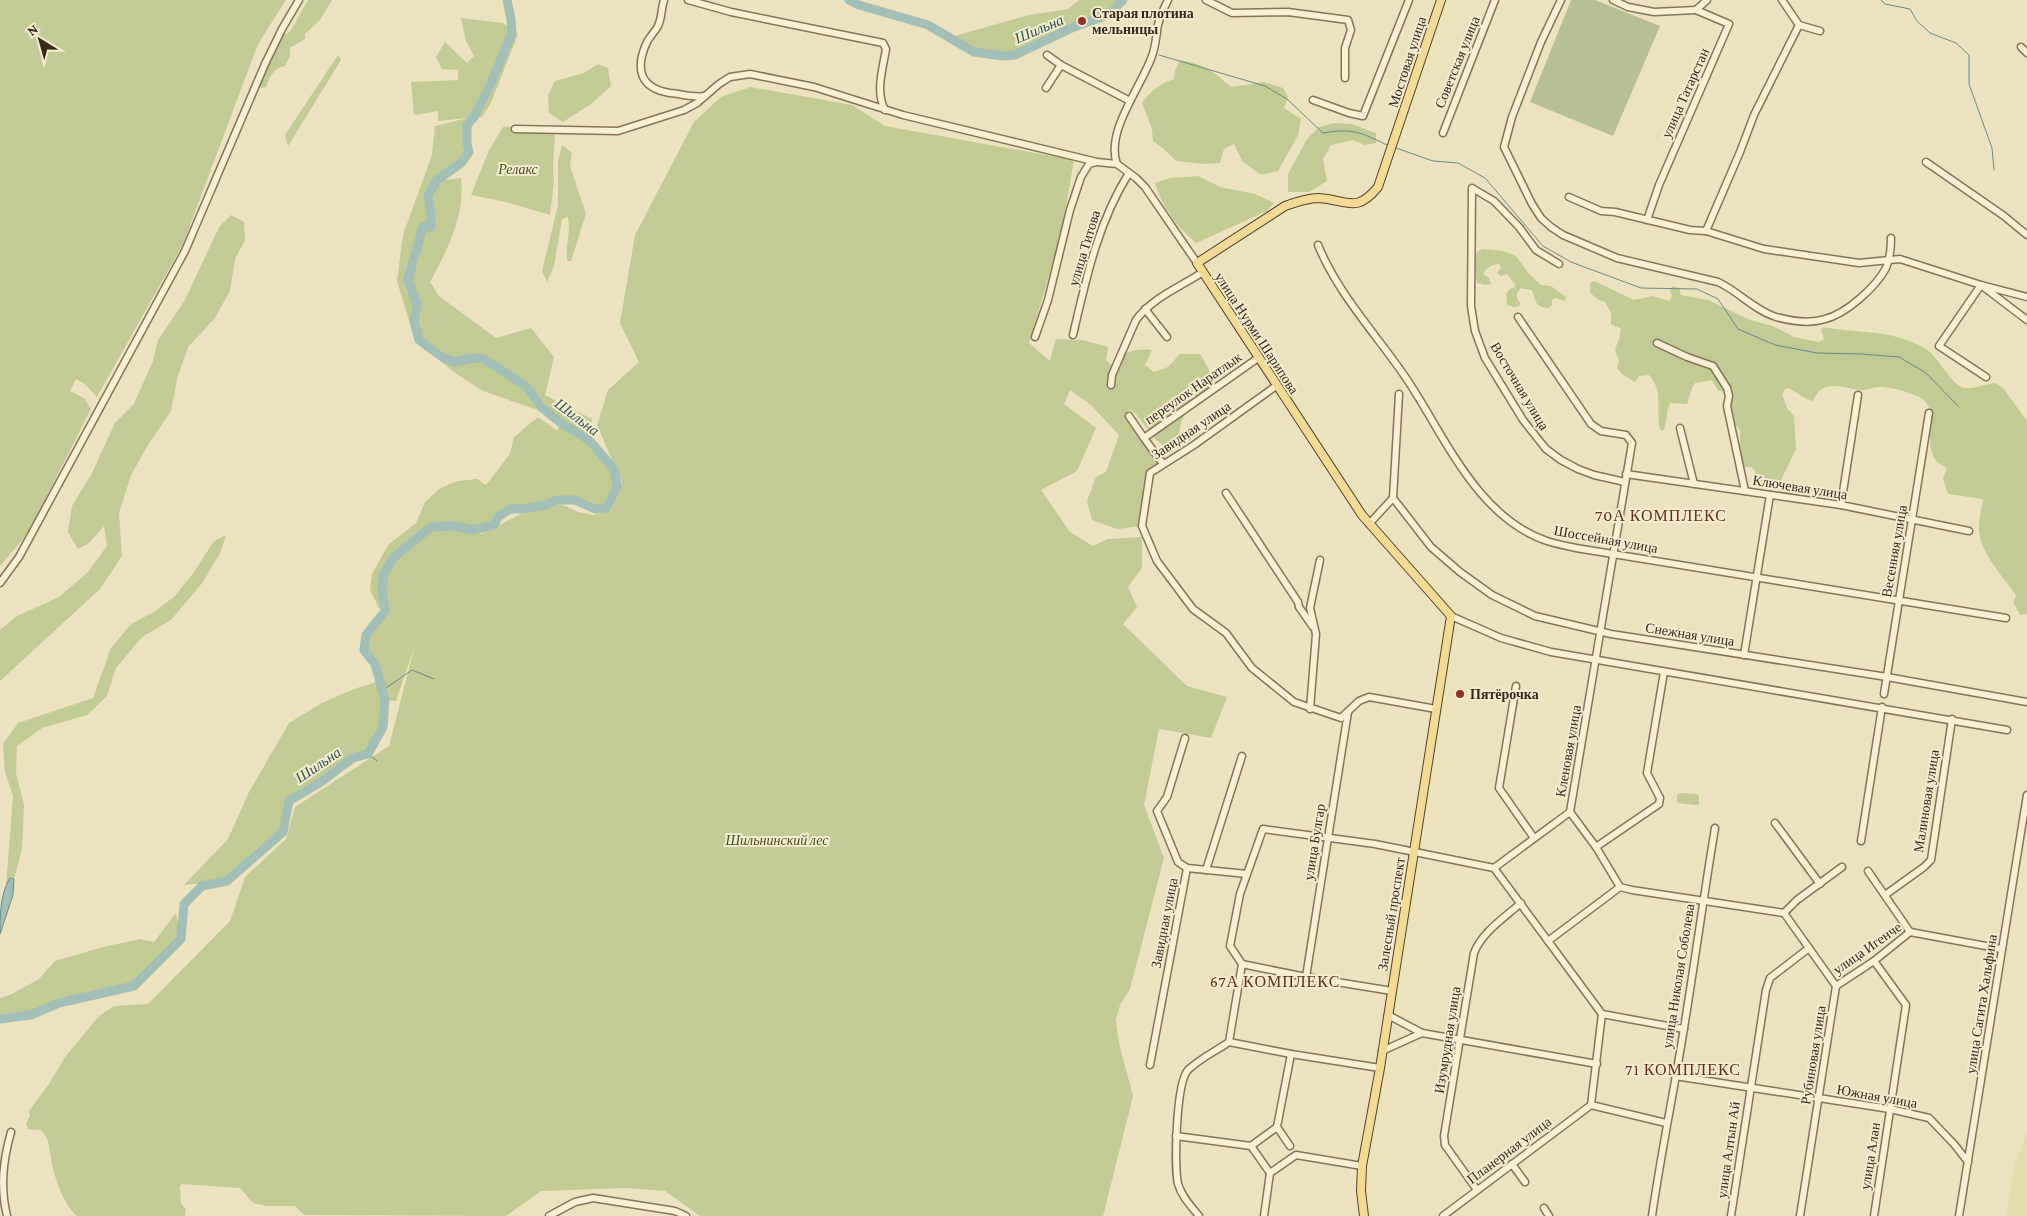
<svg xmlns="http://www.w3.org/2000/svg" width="2027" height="1216" font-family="'Crimson Pro',serif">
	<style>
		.farmland { fill: #e3ddac }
		.green { fill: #c1cb93 }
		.cemetery { fill: #b7c092 }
		.water { fill: #a2bfb8; stroke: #698c86 }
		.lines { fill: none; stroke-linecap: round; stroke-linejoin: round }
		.stream { stroke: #698c86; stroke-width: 1 }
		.river { stroke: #a2bfb8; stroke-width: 9 }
		.minor-casing { stroke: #867357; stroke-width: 9 }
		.major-casing { stroke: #53402c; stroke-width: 10 }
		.minor { stroke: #f9efd1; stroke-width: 6 }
		.major { stroke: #f2da95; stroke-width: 8 }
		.poi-dot { fill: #952d27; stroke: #f5ecce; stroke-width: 2 }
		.labels { text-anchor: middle; stroke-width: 4; stroke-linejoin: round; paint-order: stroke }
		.poi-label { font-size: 14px; font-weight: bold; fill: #35291c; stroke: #f5ecce; text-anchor: start }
		.street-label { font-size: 14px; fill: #35291c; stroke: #f5ecce }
		.park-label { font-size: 14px; font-style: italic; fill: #435122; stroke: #f5ecce }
		.water-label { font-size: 15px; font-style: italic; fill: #2b5555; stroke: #f5ecce }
		.quarter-label { font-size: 16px; letter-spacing: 1px; fill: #622e1b; stroke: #f5ecce }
	</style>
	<rect width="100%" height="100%" fill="#ede2be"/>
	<polygon class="farmland" points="2027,1132 2027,1216 2006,1216 2014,1167"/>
	<g class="green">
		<polygon points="0,0 286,0 258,44 183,244 97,397 85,384 76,379 70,391 84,398 91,409 36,517 23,539 0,566"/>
		<path d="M308,0H332L320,20L305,34V39L290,48V56L285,66C273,68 270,77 266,87L261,88L259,83L284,35L290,32Z"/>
		<polygon points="1079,0 1123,0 1110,14 1074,27 1015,55 1002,56 974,52 951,37 1029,15 1068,9"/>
		<path d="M461,18L503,23L518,34L491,103L482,117H474C466,127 466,140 469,152L461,163L437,181L461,178C466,214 447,251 430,282L439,296L496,338L531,328L554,357L545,395L592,419L589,440L614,469L617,486L607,508L595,509L575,500H557L546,505L521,509H510L498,517L494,525L473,530L481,534L521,514L561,504L578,512L593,515L611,511L622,483L597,425L608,390L639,362L620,323L635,235L694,122L721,97L750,87L852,105L885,126L1074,160L1061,235L1029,343L1050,361L1056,339L1083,340L1108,347L1106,360L1111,365C1125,352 1133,348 1152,350L1145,365L1154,372L1168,367L1180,354H1200C1212,374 1215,378 1204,400L1188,392L1192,402L1181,422L1177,448L1169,450L1156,440L1136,414L1127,409L1130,418L1163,464L1150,473L1142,526L1117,529L1092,520L1087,501L1096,477L1106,472L1119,435L1091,405L1070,390L1064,404L1096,428L1077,471L1041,490L1070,532L1093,546L1108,539L1142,537V568L1128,587L1137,607L1123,624L1187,686L1227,697L1211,738L1159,729L1144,805L1164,858L1130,989L1120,1005L1116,1020L1119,1043L1133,1096L1103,1216H700L665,1191L625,1188L541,1191L506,1216L304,1215L295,1206H267L253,1203L240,1188L182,1184L180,1186L181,1204L186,1209L185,1216H77C62,1203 55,1178 51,1159C49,1147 50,1138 40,1130L28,1129L26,1124L30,1116L29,1111L49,1084L65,1057L99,1016L114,1006L148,1004L230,921L245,877L286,839L295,807L389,746L415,645L396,701L385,700L383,727L368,754L353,758L321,782L289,801L283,832L227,881L184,885L228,839L249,792L289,723L322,703L354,689L380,681L375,664L364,650L366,635L384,611L379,608L370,590L372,574L388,545L416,523L425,502L439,489L457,481L477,479L486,485L510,454L514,437L538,417L557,431L561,423L541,407L535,409L483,391L455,373L415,340L397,281L403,235L432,155L435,126L468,118L438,121V111L414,115L411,82L458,80V70L442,69L436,57L445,42L467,63L474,56L466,41Z"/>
		<polygon points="338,55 341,60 288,146 285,135"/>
		<path d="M1180,60C1204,64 1213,71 1231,87L1264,82L1283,88L1288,97L1284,108L1301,119L1298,135L1278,171L1261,175L1242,161L1234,144L1224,149L1220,163L1206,164L1176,161L1164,149L1153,141L1152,129L1142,103C1150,91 1161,83 1174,79L1175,71Z"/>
		<polygon points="598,64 608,68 611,86 591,104 563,122 549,113 548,95 555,81 584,73"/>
		<polygon points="1334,123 1352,124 1376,133 1376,143 1364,145 1353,140 1331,145 1323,159 1327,181 1309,192 1288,192 1288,174 1307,139 1319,127"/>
		<path d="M530,125L555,127C555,138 552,175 554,181L550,215L506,202L471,195L489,150L503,127Z"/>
		<path d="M562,145L572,153L570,166L586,214L571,261H567C565,245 571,234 568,217L562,219L554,266L547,282L542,271L558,205V162Z"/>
		<path d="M1198,176L1220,187L1255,194L1274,203L1267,211L1196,243C1177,226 1162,208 1155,183L1170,178Z"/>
		<polygon points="231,215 244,222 245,240 235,259 230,291 215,318 188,347 177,379 171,411 148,445 131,475 119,513 122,556 100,589 0,681 0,630 17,616 59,597 88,572 107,546 104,526 89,543 78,549 68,532 72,506 92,473 115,423 134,404 153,361 158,340 185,300 219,227"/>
		<path d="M1482,249L1503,251L1516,256L1529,274L1541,285L1551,286L1566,297L1565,301L1555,298L1552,300V305L1549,308C1535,307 1536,302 1532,290L1521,288C1515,294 1516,298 1521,304L1519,306L1514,307L1507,305L1506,294L1510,289L1515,287V284L1507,274L1501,276L1497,273L1501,268L1499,264C1492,264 1486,268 1483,274L1489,278L1491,284L1485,285L1477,283C1475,272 1474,262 1477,252Z"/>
		<path d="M1594,281L1634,300L1652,296L1670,301L1672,296L1670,290L1673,286L1679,288L1681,295L1708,300L1750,320L1773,326L1794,337L1819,342L1824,339L1821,330L1823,327C1853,333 1886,330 1914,343C1920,345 1926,349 1931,353C1939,361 1955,388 1965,388C1974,389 1985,384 1995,383L2003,388L2027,421V614L2020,615L2013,602L2016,595C2004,579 1980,551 1979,531C1978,521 1982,509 1983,499L1948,494L1943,479L1947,468C1944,466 1939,464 1937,462C1927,451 1930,426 1932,413C1930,409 1927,403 1924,400C1915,393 1891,387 1879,387C1873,387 1866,391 1860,390C1841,388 1823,377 1813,401C1802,399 1796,390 1786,388L1782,394L1787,408L1794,416L1796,449L1779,484L1774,488L1761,486L1756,481L1755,471L1752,467H1743L1740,458V430L1733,422L1723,392L1718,390L1712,380L1695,383L1692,388L1687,404L1670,403C1666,412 1667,426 1663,431L1660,429C1655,410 1664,391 1649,375L1639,376L1635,382L1622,374L1617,368L1619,361L1615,349L1619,339L1621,329L1611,324V313L1605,302L1599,300L1590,293V283Z"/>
		<polygon points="226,535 221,551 203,582 171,620 142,637 116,668 107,696 87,715 42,728 17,746 16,773 24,805 22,849 14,879 10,879 6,884 13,796 5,772 3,744 18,723 93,698 111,648 131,624 154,612 175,596 194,572 214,541"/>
		<polygon points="1680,793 1697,794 1699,796 1699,804 1696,805 1678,803 1677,802 1677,795"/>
		<polygon points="176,913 181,939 134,986 59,1003 31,1015 0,1019 0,998 12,994 39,979 55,961 107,946 141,939 154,942"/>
	</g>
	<polygon class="cemetery" points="1571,0 1595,0 1660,26 1613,136 1530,102"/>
	<path class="water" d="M10,878L14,879L13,895L0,934C0,916 0,894 10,878Z"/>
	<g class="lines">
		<g class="stream">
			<polyline points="1881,0 1885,4 1910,9 1917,21 1930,33 1956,43 1969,55 1969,84 1992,148 1994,170"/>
			<path d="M1159,55L1265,86L1287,99L1323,133C1353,128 1360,132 1387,145"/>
			<polyline points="1396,148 1433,161 1458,163 1485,178 1543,246 1571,262 1641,288 1697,289 1718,299 1738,329 1775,345 1817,353 1861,354 1899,357 1926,373 1959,407"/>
			<polyline points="383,690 412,670 434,679"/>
			<polyline points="368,754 377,761"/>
		</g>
		<g class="river">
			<polyline points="849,0 859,5 928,25 974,52 1002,56 1015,55 1074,27 1110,14 1123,0"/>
			<polyline points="0,1019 31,1015 59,1003 134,986 181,939 184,904 202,886 227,881 283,832 289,801 321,782 353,758 368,754 383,727 385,700 375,664 364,650 366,635 385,611 382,589 384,573 394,557 431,527 454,526 473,530 494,525 498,517 510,509 521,509 546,505 557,500 575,500 595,509 607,508 617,486 614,469 589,440 561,423 541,407 526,386 484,359 473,358 454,362 442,357 419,340 414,321 417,305 408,279 423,227 431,227 431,213 428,196 436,181 461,163 469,152 467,144 467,125 474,117 492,81 512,33 511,19 507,0"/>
		</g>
		<defs>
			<g id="minor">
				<path d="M664,0C661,9 662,18 658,26C655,32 650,36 647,42C635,68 639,88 670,93C682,94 693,98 705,96"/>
				<path d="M688,0L731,12L883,43L886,49C883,68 875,92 885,110"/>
				<polyline points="1206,0 1232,13 1288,12 1348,20 1351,30 1345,48 1345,78"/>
				<path d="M1561,0L1541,42L1512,117L1504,147L1532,204L1541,218L1551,227L1563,235L1617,258L1718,282C1738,291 1754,310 1776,317C1791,321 1810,324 1825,319C1846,314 1876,287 1886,268C1890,259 1891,249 1891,238"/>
				<polyline points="1613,0 1628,7 1654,12 1696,10"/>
				<polyline points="1782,0 1799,25 1820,31"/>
				<polyline points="2021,47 2027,53"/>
				<polyline points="1047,55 1061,65 1130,101"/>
				<polyline points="1046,88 1061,65"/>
				<polyline points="1313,100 1349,113 1363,116 1409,0"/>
				<polyline points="515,129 618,131 684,110 697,103 719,84 730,77 750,74 814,87 903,115 1097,162 1117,164 1136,178 1145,187 1197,263"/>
				<polyline points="1443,133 1495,0"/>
				<polyline points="1926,162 2004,216 2027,235"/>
				<path d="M1117,164C1105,131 1142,86 1152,56C1156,45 1156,36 1158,25C1160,16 1164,8 1168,0"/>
				<polyline points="1569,197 1601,211 1615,212 1690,230 1706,231 1764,249 1859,263 1900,259 1981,285 2027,297"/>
				<polyline points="1647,220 1659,185 1729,24 1696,10 1707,0"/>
				<polyline points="1706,231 1740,152 1754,115 1799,25"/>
				<path d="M1318,245C1338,294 1376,334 1406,378C1444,434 1476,517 1547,541C1556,544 1567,546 1576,548L2006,618"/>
				<polyline points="1559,264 1536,250 1519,227 1494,201 1472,188 1471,306 1475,331 1485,358 1523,420 1546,449 1561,460 1578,469 1594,475 1625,482"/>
				<polyline points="1145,309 1167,337"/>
				<path d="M1073,335C1086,279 1098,222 1129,173"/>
				<polyline points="1035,337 1048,300 1070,210 1081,177 1089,164 1096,162"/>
				<polyline points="1657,343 1687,357 1713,366 1727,388 1729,396 1727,406 1745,491"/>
				<polyline points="1986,377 1939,346 1981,285 2027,320"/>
				<path d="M1111,385L1112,375L1136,320C1152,298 1180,287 1203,272"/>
				<polyline points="1276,386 1194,445 1150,473 1142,526 1157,561 1193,609 1226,633 1252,668 1294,702 1341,718 1359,701 1369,697 1436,709"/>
				<polyline points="1129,416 1144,438"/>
				<polyline points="1680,428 1694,484"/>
				<polyline points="1163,464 1144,438 1258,358"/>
				<polyline points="1626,474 1841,505 1969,531"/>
				<polyline points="1226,493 1298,602 1299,607 1313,627"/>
				<polyline points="1393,498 1431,547 1460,572 1492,595 1535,616 1611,634 1887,677 2027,702"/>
				<polyline points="1841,505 1858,395"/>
				<polyline points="1369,524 1393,498 1399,394"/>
				<polyline points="0,583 19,557 185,251 265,64 282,29 299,0"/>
				<polyline points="1451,616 1501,638 1551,652 2007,730"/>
				<polyline points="1744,655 1770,495"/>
				<polyline points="1516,686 1499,788 1534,838"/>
				<polyline points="1884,694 1929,413"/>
				<polyline points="1310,709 1316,634 1310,608 1320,560"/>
				<polyline points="1185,738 1167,797 1157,811 1178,862 1187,868 1247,874"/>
				<polyline points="1775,823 1820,884"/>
				<polyline points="1861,841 1882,707"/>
				<polyline points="1596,847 1659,804 1660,798 1647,773 1664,672"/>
				<polyline points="1494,868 1570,812 1632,443 1626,435 1601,431 1591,424 1518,317"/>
				<polyline points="1494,868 1602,1014"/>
				<polyline points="1206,870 1242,756"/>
				<polyline points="1868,871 1910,932"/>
				<polyline points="1620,887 1632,890 1784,913"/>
				<polyline points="1885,895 1924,867 1931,860 1952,719"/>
				<polyline points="1784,913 1836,986 1800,1216"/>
				<polyline points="1784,913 1797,900 1842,867"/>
				<polyline points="1910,932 2002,949"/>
				<polyline points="1548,941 1620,887 1596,847 1570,812"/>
				<polyline points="1242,964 1306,977 1392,991"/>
				<polyline points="1306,977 1348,712"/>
				<polyline points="1836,986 1874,961 1910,932"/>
				<polyline points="1602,1014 1684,1029"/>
				<polyline points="1388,1015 1422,1033"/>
				<polyline points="1229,1042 1291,1054 1380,1068"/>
				<polyline points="1382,1051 1422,1033 1597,1064"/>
				<polyline points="1150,1065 1187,868"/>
				<polyline points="1675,1076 1890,1109 1929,1118 1954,1144 1968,1162"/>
				<polyline points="1591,1105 1602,1014"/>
				<polyline points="1591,1105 1666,1123"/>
				<polyline points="1277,1127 1291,1054"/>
				<polyline points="1176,1136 1251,1146"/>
				<polyline points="1290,1146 1277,1127 1251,1146 1270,1173 1296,1155 1362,1166"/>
				<polyline points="1512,1164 1525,1182"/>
				<path d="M1477,1190L1445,1145L1444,1136L1474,953C1482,932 1504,918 1521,903"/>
				<polyline points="1544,1208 1549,1216"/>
				<path d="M7,1216C0,1187 3,1161 11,1132"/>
				<polyline points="549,1216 575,1202 593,1198 675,1211 686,1216"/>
				<path d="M1199,1216C1191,1206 1182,1197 1178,1184C1174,1166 1176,1083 1188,1070C1199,1059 1216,1051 1229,1042L1242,964L1230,946L1240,894L1263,829L1375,844L1494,868"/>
				<polyline points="1264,1216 1270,1173"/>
				<polyline points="1443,1216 1591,1105"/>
				<path d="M1652,1216C1661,1153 1674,1091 1684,1028C1695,961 1704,894 1715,828"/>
				<polyline points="1731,1216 1766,990 1770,978 1809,948"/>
				<polyline points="1874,1216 1906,1005 1874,961"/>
				<polyline points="1959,1216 2027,795"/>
			</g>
			<path id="major" d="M1364,1216L1361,1191L1362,1166L1380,1068L1451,616L1362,515L1197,263L1285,206C1296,202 1308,198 1319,198C1347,200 1356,214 1378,187L1441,0"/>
		</defs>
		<use href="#minor" class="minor-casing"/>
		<use href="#major" class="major-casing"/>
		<use href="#minor" class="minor"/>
		<use href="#major" class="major"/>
	</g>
	<g class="poi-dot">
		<circle cx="1082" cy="21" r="5"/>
		<circle cx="1460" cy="694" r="5"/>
	</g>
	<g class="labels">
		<g class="poi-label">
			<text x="1092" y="18">Старая плотина<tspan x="1092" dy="16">мельницы</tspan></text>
			<text x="1470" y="699">Пятёрочка</text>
		</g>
		<g class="street-label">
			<text transform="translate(1407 62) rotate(-72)" y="5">Мостовая улица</text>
			<text transform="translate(1457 62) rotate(-68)" y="5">Советская улица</text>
			<text transform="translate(1685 93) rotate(-66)" y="5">улица Татарстан</text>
			<text transform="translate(1084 248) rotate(-73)" y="5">улица Титова</text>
			<text transform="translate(1257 333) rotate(57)" y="5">улица Нурми Шарипова</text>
			<text transform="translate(1520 386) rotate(59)" y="5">Восточная улица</text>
			<text transform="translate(1193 388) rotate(-35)" y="5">переулок Наратлык</text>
			<text transform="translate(1191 430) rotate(-34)" y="5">Завидная улица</text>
			<text transform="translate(1800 487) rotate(9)" y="5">Ключевая улица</text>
			<text transform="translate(1606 539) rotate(10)" y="5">Шоссейная улица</text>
			<text transform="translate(1894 551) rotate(-80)" y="5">Весенняя улица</text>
			<text transform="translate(1690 634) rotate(9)" y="5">Снежная улица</text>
			<text transform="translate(1568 751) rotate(-80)" y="5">Кленовая улица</text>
			<text transform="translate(1926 801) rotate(-81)" y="5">Малиновая улица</text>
			<text transform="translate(1314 842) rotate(-81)" y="5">улица Булгар</text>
			<text transform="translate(1391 914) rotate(-81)" y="5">Залесный проспект</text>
			<text transform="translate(1164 923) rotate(-79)" y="5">Завидная улица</text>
			<text transform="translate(1867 948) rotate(-35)" y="5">улица Игенче</text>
			<text transform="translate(1678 976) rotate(-81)" y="5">улица Николая Соболева</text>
			<text transform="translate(1981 1004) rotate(-81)" y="5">улица Сагита Хальфина</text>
			<text transform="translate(1447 1040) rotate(-81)" y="5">Изумрудная улица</text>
			<text transform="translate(1813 1055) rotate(-81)" y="5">Рубиновая улица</text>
			<text transform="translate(1877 1096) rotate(10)" y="5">Южная улица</text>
			<text transform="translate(1509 1150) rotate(-37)" y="5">Планерная улица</text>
			<text transform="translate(1728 1150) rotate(-82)" y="5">улица Алтын Ай</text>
			<text transform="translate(1870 1156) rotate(-81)" y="5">улица Алан</text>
		</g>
		<g class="park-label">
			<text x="518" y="174">Релакс</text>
			<text x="777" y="845">Шильнинский лес</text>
		</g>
		<g class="water-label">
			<text transform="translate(1039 29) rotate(-23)" y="5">Шильна</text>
			<text transform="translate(577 417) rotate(37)" y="5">Шильна</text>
			<text transform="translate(318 765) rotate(-34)" y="5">Шильна</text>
		</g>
		<g class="quarter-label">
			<text x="1661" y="521">70А КОМПЛЕКС</text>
			<text x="1275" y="987">67А КОМПЛЕКС</text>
			<text x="1683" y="1075">71 КОМПЛЕКС</text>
		</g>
	</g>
	<g transform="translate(40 40) rotate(323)" stroke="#f5ecce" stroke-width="4" paint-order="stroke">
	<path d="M0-4L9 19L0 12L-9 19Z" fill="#35291c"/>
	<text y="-8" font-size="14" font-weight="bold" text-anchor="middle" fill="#35291c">N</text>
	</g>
</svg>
